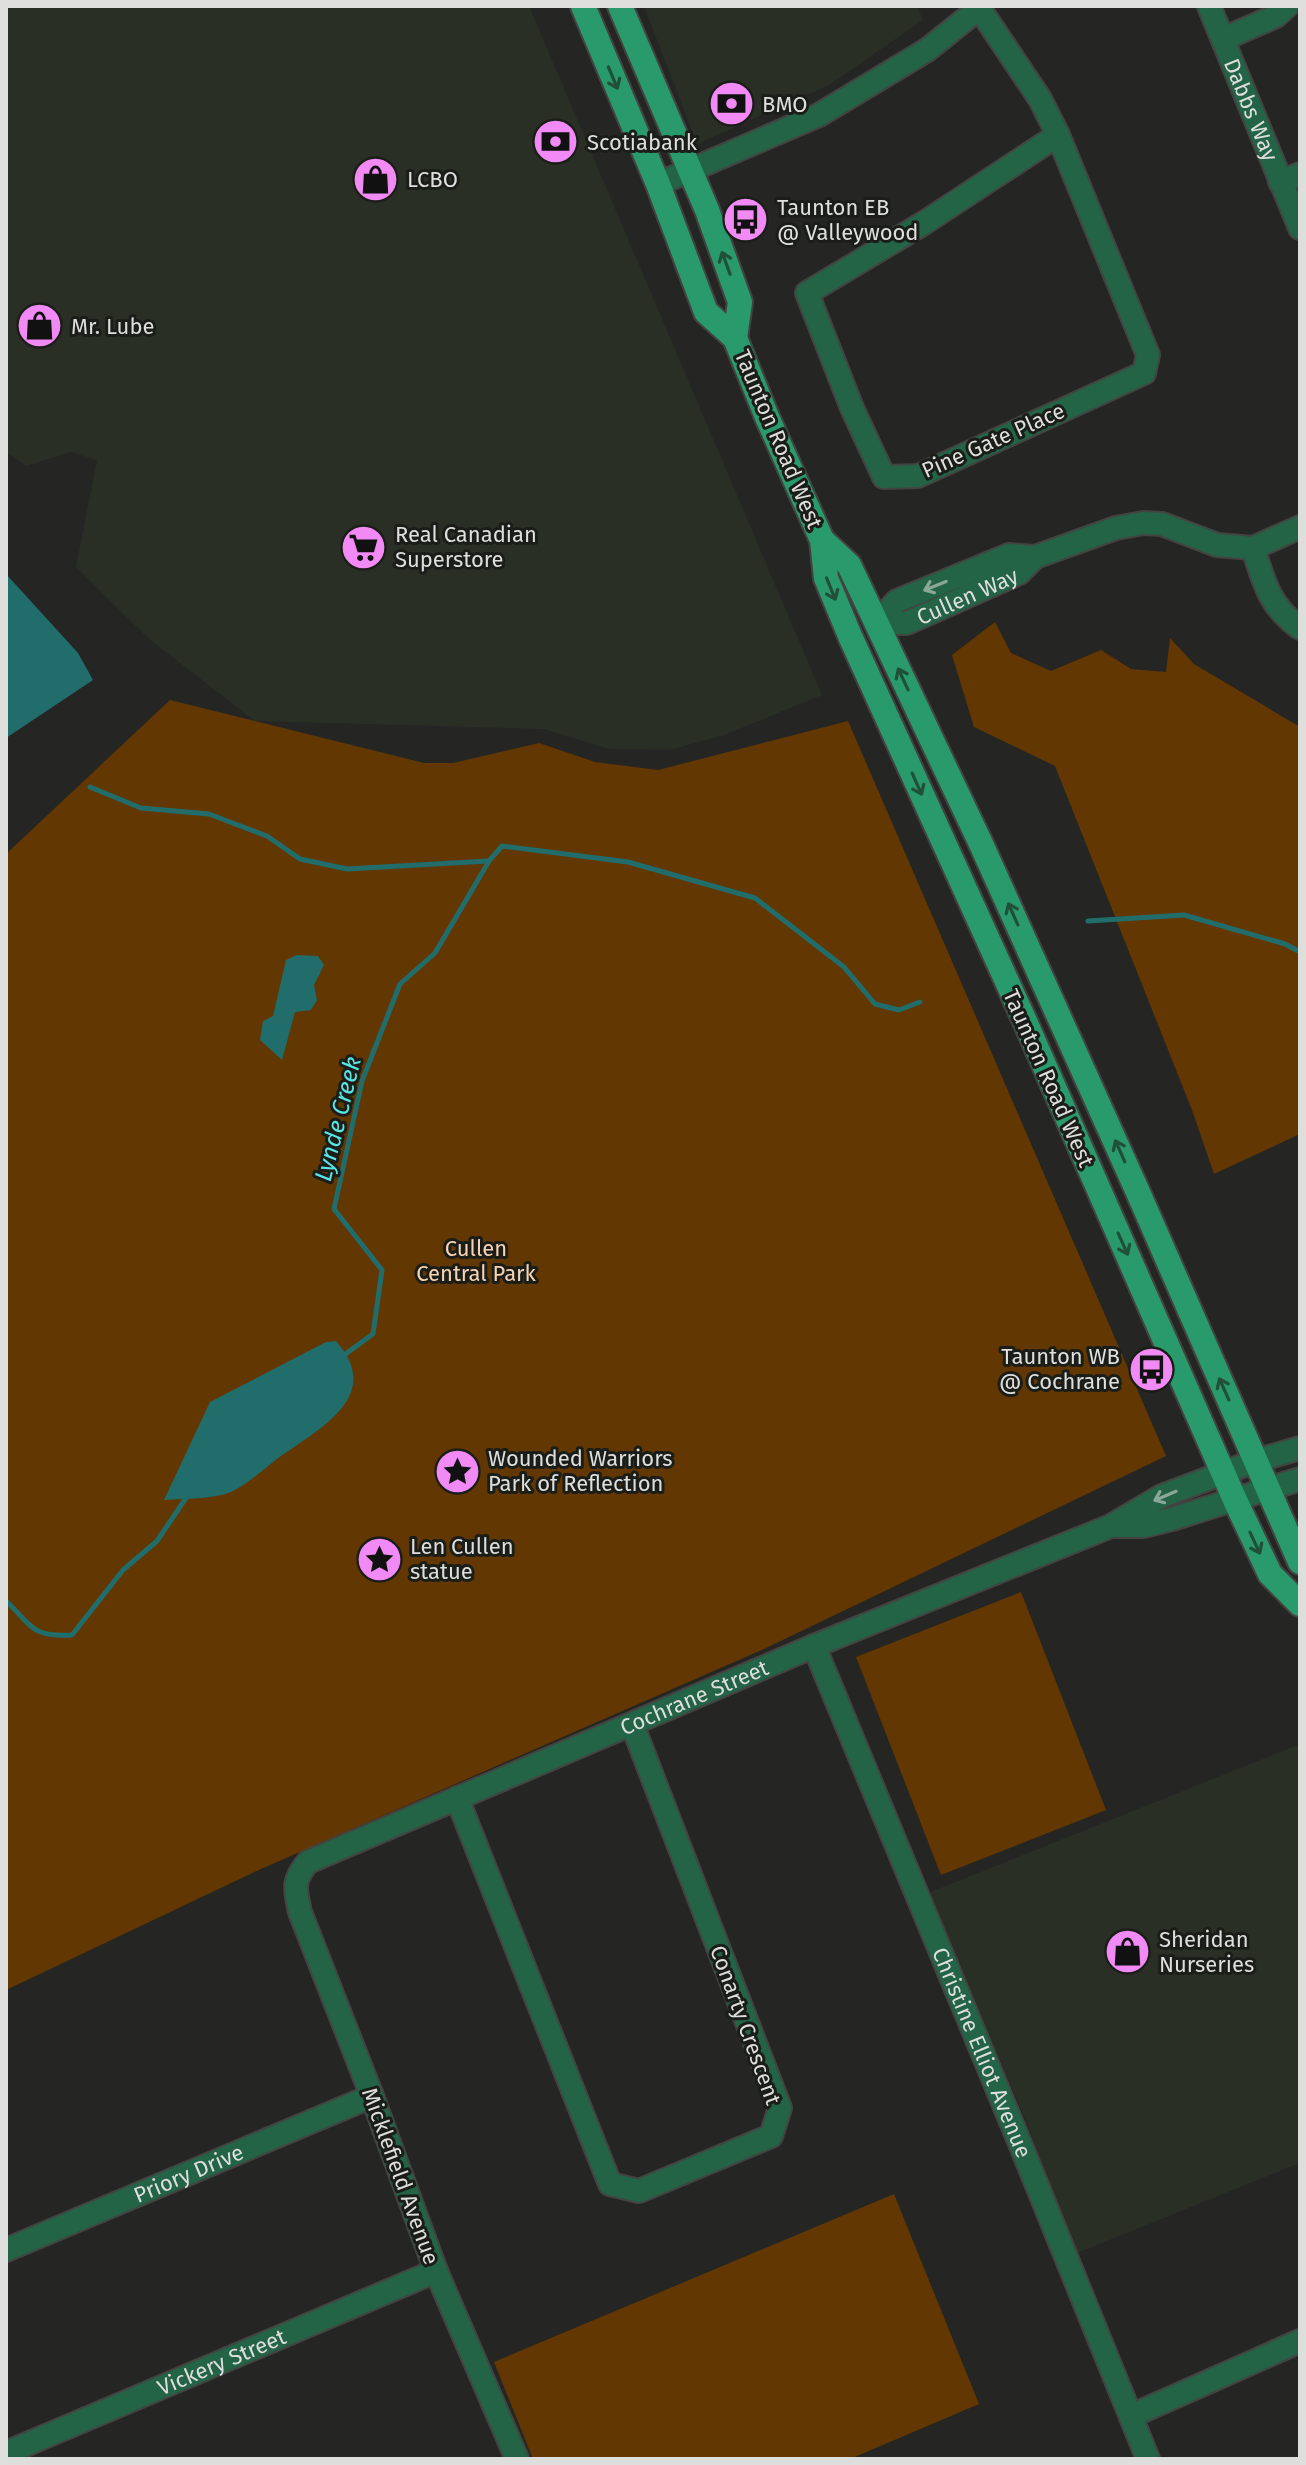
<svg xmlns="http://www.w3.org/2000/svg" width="1306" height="2465" font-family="'Fira Sans',sans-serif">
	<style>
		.built { fill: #2a2f26 }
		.green { fill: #623702 }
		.water { fill: #216d6c }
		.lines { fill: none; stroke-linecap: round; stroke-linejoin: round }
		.stream { stroke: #216d6c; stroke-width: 5 }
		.minor-casing { stroke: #434441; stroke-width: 26 }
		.major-casing { stroke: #434441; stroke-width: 28 }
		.minor { stroke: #236346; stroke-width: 22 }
		.major { stroke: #299a6b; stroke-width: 24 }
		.oneway { stroke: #214f3a }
		.oneway2 { stroke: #8aa798 }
		.labels { text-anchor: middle; stroke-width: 6; stroke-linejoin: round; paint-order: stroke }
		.poi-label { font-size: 22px; fill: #dedfdc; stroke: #1b1d19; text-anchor: start }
		.street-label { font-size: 22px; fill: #dedfdc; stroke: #1b1d19 }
		.park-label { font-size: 22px; fill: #f8d3b2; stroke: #1b1d19 }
		.water-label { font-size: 24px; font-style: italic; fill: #59e5e3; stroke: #1b1d19 }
	</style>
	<rect width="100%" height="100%" fill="#252623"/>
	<g class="built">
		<polygon points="6,6 529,6 822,695 724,735 670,750 609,749 544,729 255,721 149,639 76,567 97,460 70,452 26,466 6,452"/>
		<polygon points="644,6 917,6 923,20 829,85 697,144"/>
		<polygon points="1300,1744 1300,2163 1072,2255 1029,2128 928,1893"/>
	</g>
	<g class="green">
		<polygon points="995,622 1011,653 1051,671 1101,650 1131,669 1166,672 1170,638 1194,664 1300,727 1300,1134 1214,1174 1192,1110 1055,766 974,727 952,655"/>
		<polygon points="170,700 424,763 453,763 539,743 595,762 658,770 848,721 1166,1456 764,1649 261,1869 6,1990 6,854"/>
		<polygon points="1021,1592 1106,1810 941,1875 856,1657"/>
		<polygon points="894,2194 979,2404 850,2459 533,2459 494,2362"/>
	</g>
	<g class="water">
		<polygon points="6,574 78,653 93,680 6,738"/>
		<polygon points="297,955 318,956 324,965 314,985 317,1000 311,1010 295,1012 282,1060 260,1040 263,1021 273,1016 286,960"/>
		<path d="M336,1341C384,1395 322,1427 281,1456C266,1467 248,1484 231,1492C211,1500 185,1498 164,1500L210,1402L326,1342Z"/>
	</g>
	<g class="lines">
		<g class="stream">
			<polyline points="90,787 141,808 209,814 267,836 300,859 347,869 488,861"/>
			<polyline points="1088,921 1184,915 1285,944 1300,952"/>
			<polyline points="344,1355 373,1334 382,1270 334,1209 362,1081 400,984 435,953 489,861 502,846 628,862 755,898 844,967 875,1004 899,1010 920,1002"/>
			<path d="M6,1601C33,1626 30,1637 72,1635L123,1570L157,1541L188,1495"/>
		</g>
		<defs>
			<g id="minor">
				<path id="s1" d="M1209,6L1300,228"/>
				<polyline points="979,8 1040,99 1058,135"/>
				<polyline points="1223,39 1276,16 1287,6"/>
				<polygon points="1058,135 1148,355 1144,373 918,476 884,477 852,408 807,293 924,223"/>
				<polyline points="1280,182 1300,174"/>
				<polyline points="658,184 819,115 927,50 982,6"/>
				<path d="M1253,548C1264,582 1269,606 1300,628"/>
				<path id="s2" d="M877,623H907L1019,573L1035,557L1116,528L1143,523L1162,524L1217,545L1253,548L1300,527"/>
				<polyline points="877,623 897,601 1009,555 1035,557"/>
				<polyline points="1112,1526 1144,1526 1172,1519 1300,1479"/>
				<path id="s3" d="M814,1646L1019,2141L1148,2459"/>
				<polyline points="457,1798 610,2184 639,2191 771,2136 780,2108 632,1724"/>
				<path id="s4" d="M6,2250L372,2096"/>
				<polyline points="1131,2416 1300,2341"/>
				<path id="s5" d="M6,2453L436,2271"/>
				<path id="s6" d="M517,2459L436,2271L372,2096L300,1912C295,1889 292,1881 308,1862L814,1646L1111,1526L1162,1496L1255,1461L1300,1448"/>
			</g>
			<g id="major">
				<polyline points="583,6 658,184 706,312 735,338 767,417 822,540 826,578 850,636 1024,1019 1235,1500 1270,1574 1300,1604"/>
				<polyline points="620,6 707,210 740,302 735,338"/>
				<polyline points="822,540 849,565 982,846 1137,1190 1300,1562"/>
			</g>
		</defs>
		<use href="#minor" class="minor-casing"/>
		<use href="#major" class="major-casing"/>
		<use href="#minor" class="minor"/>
		<use href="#major" class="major"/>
	</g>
	<defs><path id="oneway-shaft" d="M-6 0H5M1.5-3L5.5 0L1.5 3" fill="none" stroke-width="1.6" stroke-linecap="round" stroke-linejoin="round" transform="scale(2)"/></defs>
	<g class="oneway">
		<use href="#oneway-shaft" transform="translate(613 78) rotate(67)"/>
		<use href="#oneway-shaft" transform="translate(726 263) rotate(-110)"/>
		<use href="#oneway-shaft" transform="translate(831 589) rotate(68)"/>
		<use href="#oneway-shaft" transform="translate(903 679) rotate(-115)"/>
		<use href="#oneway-shaft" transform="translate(917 784) rotate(66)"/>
		<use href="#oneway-shaft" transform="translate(1013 914) rotate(-114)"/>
		<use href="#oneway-shaft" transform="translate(1120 1151) rotate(-114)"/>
		<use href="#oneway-shaft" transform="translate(1123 1244) rotate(66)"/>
		<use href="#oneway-shaft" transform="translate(1224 1389) rotate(-114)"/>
		<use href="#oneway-shaft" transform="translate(1255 1543) rotate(65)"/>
	</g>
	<g class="oneway2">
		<use href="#oneway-shaft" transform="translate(935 586) rotate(158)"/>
		<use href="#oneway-shaft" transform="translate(1165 1496) rotate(157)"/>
	</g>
	<defs>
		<symbol id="bank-disc" viewBox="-11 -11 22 22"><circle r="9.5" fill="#f18af4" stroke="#1b1d19"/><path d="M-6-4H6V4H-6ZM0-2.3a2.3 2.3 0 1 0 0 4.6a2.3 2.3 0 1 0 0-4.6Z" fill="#111"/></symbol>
		<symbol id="shop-disc" viewBox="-11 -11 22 22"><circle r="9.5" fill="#f18af4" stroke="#1b1d19"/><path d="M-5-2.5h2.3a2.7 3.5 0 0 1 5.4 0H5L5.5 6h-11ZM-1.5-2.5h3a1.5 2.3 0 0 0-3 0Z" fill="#111"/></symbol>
		<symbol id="bus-disc" viewBox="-11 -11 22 22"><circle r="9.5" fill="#f18af4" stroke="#1b1d19"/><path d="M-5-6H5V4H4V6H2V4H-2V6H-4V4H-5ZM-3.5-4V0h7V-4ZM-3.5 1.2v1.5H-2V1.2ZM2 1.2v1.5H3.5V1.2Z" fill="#111"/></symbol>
		<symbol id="supermarket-disc" viewBox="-11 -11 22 22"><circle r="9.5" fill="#f18af4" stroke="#1b1d19"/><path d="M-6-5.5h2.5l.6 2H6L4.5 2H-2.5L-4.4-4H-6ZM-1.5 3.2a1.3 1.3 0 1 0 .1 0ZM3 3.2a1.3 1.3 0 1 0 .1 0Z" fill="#111"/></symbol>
		<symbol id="sight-disc" viewBox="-11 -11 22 22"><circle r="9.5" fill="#f18af4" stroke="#1b1d19"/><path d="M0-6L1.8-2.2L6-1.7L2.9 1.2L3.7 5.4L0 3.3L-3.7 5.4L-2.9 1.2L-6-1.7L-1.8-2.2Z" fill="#111"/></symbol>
	</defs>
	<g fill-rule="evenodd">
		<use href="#bank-disc" x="706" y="78" width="51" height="51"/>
		<use href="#bank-disc" x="530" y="116" width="51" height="51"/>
		<use href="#shop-disc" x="350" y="154" width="51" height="51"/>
		<use href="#bus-disc" x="720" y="194" width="51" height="51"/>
		<use href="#shop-disc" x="14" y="300" width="51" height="51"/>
		<use href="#supermarket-disc" x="338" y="522" width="51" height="51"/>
		<use href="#bus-disc" x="1126" y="1344" width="51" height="51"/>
		<use href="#sight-disc" x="432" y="1446" width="51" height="51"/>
		<use href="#sight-disc" x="354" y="1534" width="51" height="51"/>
		<use href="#shop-disc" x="1102" y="1926" width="51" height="51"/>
	</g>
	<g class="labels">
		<g class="poi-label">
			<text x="762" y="112">BMO</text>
			<text x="587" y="150">Scotiabank</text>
			<text x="407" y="187">LCBO</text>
			<text x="777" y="215">Taunton EB<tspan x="777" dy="25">@ Valleywood</tspan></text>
			<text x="71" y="334">Mr. Lube</text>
			<text x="395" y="542">Real Canadian<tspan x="395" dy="25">Superstore</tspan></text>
			<text x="1120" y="1364" text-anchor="end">Taunton WB<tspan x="1120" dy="25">@ Cochrane</tspan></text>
			<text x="488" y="1466">Wounded Warriors<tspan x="488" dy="25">Park of Reflection</tspan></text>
			<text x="410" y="1554">Len Cullen<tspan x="410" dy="25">statue</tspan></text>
			<text x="1159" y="1947">Sheridan<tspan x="1159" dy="25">Nurseries</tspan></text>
		</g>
		<g class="street-label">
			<text dy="8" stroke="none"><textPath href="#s1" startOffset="112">Dabbs Way</textPath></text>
			<text transform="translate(779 439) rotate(67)" y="8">Taunton Road West</text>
			<text transform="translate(993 440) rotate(-24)" y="8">Pine Gate Place</text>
			<text dy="8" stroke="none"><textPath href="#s2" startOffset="96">Cullen Way</textPath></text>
			<text transform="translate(1049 1078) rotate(66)" y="8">Taunton Road West</text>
			<text dy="8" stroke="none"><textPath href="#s6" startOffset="1062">Cochrane Street</textPath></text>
			<text transform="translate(746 2025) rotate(70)" y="8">Conarty Crescent</text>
			<text dy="8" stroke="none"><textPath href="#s3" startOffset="440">Christine Elliot Avenue</textPath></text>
			<text dy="8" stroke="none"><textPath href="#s4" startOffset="198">Priory Drive</textPath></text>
			<text transform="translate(401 2176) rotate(70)" y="8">Micklefield Avenue</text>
			<text dy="8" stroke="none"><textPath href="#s5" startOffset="234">Vickery Street</textPath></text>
		</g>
		<g class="park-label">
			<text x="476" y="1256">Cullen<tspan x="476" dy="25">Central Park</tspan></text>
		</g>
		<g class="water-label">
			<text transform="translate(338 1119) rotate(-76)" y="8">Lynde Creek</text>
		</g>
	</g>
	<rect width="1306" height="2465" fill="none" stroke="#dedfdc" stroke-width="16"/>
</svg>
